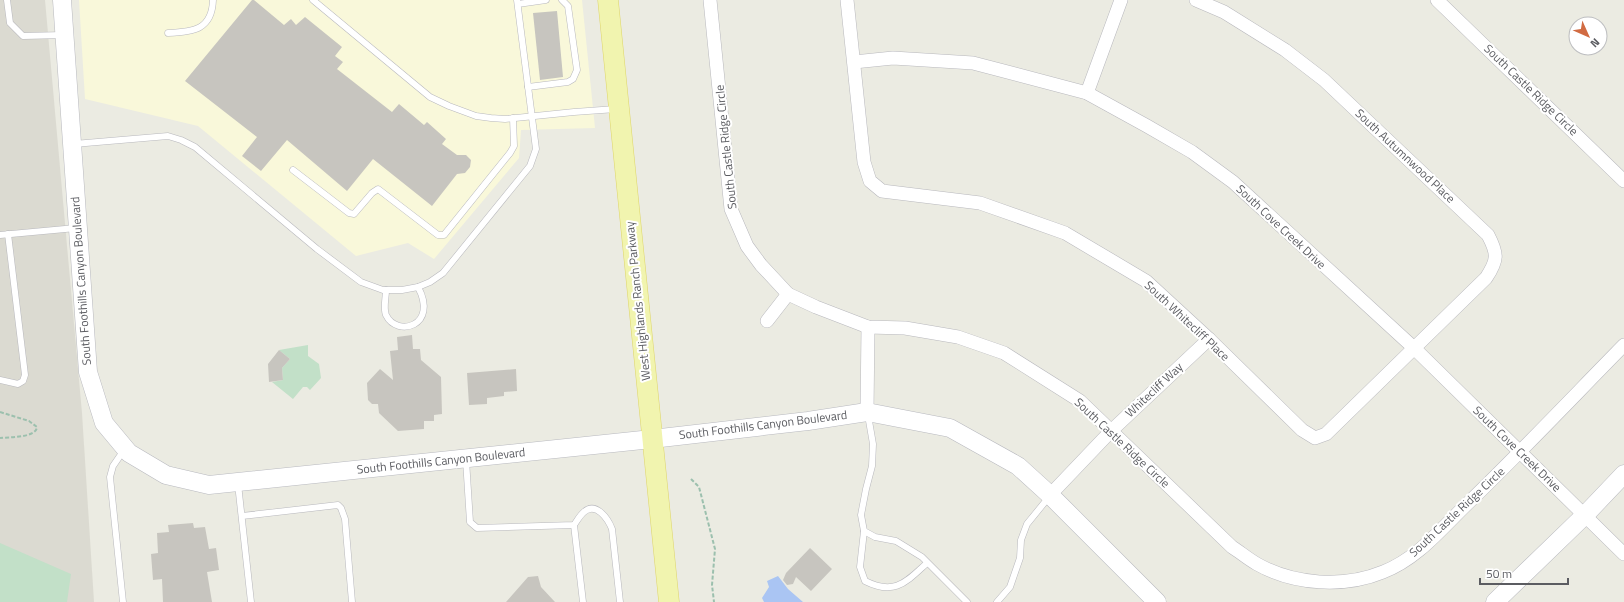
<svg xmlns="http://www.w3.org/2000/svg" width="1624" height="602" font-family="'Titillium Web',sans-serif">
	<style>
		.commercial { fill: #f9f8da }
		.education { fill: #dbdad1 }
		.green { fill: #c2e0c8 }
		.water { fill: #aac5f3 }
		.building { fill: #c7c5bf }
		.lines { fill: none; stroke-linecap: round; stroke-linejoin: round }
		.lane-casing { stroke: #b8b8bd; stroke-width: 7 }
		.street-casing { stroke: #b8b8bd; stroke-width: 14 }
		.secondary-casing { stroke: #b8b9bf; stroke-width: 19 }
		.primary-casing { stroke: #ded569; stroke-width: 21 }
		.path { stroke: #9cc0ae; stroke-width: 2; stroke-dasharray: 4 2; stroke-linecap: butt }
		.lane { stroke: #fff; stroke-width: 6 }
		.street { stroke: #fff; stroke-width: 13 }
		.secondary { stroke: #fff; stroke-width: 18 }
		.primary { stroke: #f1f4af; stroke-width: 20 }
		.labels { text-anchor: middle; stroke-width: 4; stroke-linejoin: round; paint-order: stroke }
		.street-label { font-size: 12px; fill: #5b5c61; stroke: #fff }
	</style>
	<rect width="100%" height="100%" fill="#ebebe2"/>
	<polygon class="commercial" points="79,0 582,0 595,128 521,130 519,158 434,259 408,243 356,256 198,126 85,99"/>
	<polygon class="education" points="0,0 45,0 82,413 94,602 0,602"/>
	<g class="green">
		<polygon points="308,345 308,356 319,364 321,378 310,390 307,387 303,387 293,399 272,382 283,380 282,368 290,359 279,350"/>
		<polygon points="0,543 71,574 67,602 0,602"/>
	</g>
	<polygon class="water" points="778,576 788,589 803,602 764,602 762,598 769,587 767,581"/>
	<g class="building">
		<polygon points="252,0 254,0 284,25 291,19 296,25 305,17 342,47 335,56 343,62 337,69 392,112 399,104 424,125 427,122 446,139 442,144 457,155 466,155 471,160 470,167 465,173 457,174 432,206 373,159 347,191 287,140 261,171 242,156 257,137 185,81"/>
		<polygon points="557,11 563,77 540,80 533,13"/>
		<polygon points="412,335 413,349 420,349 421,360 441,377 442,414 434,415 434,421 424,421 424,429 398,431 379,413 378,404 372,404 368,400 367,383 380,369 393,380 390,351 398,350 397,337"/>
		<polygon points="279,350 290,359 282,368 283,380 269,382 268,364"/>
		<polygon points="516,369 517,391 504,392 504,396 487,398 487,404 469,405 467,373"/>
		<polygon points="193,523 194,528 205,527 209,549 216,548 219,570 207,572 212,602 163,602 162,579 153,580 151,554 158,553 157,533 169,532 168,525"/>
		<polygon points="810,548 832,569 811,591 796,577 793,584 787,585 783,580 786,573"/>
		<polygon points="538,576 541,587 555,602 506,602 528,577"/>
	</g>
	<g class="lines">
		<defs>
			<g id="lane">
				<polyline points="7,0 10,23 23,36 63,35"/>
				<polyline points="313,0 430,97 449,106 476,116 491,118 505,119 574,112 616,109"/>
				<polyline points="518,4 546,0"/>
				<path d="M168,33C193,32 212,30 213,0"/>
				<polyline points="528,87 568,82 573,79 577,70 568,6 562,0"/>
				<polyline points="74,144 168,136 181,140 195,147 317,249 361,282 383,290 402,290 418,287 430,282 443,273 530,166 536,149 517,0"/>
				<polyline points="293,170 349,213 354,214 372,193 378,189 438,235 444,235 510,153 514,146 513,118"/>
				<polyline points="0,235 76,228"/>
				<path d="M386,290C386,298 383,308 386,315C397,338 439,326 418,287"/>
				<polyline points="0,380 18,384 23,381 25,375 8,234"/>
				<polyline points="868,415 873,444 872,466 866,489 861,515 864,531 875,537 896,541 922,557 967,602"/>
				<path d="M466,460L470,522L477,528L574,525C577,521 580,515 584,512C596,501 608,519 612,529L620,602"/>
				<polyline points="238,484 251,602"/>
				<polyline points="242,516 338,505 341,508 345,519 352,602"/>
				<polyline points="574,525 583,602"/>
				<path d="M864,531L860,567L865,581C895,596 906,582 927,563"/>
				<polyline points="123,602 110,477 113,466 124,450"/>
				<polyline points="997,602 1010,587 1020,558 1021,540 1027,524 1049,497"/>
			</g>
			<g id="street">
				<path d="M710,0L731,209L747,246L761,265L788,294L816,307L868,327L905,328L958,337L1004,353L1080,401L1232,547C1240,552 1248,559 1257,564C1294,585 1344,588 1383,572C1417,559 1441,529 1467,504C1521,452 1572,398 1624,345"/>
				<path d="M847,0L864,162L870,181L882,191L980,203L1065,233L1146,281L1209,339L1302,430L1315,438L1326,434L1486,278C1498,260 1498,254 1488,235L1324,80L1285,50L1224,12L1196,0"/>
				<polyline points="1437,0 1624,181"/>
				<polyline points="854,62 893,58 973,63 1087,93 1147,126 1192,152 1233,182 1414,348 1624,554"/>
				<polyline points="1087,93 1121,0"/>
				<polyline points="767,321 788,294"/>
				<polyline points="867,412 868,327"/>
				<polyline points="1050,495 1111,431 1209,339"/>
			</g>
			<g id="secondary">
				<polyline points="62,0 88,372 104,423 129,453 166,475 209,485 652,439 808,421 867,412 950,428 1018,466 1050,495 1157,602"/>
				<polyline points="1495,602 1585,515 1624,474"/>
			</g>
			<polyline id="primary" points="608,0 669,602"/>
		</defs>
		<use href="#lane" class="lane-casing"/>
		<use href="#street" class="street-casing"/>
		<use href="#secondary" class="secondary-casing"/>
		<use href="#primary" class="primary-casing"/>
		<g class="path">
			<path d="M0,412L29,421L37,427C36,438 9,437 0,438"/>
			<polyline points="691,479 699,487 715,549 712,585 714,602"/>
		</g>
		<use href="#lane" class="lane"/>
		<use href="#street" class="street"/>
		<use href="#secondary" class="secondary"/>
		<use href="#primary" class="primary"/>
	</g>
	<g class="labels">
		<g class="street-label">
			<text transform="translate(1531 90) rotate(44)" y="4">South Castle Ridge Circle</text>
			<text transform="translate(726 147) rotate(-96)" y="4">South Castle Ridge Circle</text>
			<text transform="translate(1405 156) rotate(43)" y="4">South Autumnwood Place</text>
			<text transform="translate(1281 227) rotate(43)" y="4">South Cove Creek Drive</text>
			<text transform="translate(81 281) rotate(-94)" y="4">South Foothills Canyon Boulevard</text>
			<text transform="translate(638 301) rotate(-96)" y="4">West Highlands Ranch Parkway</text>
			<text transform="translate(1187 321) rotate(43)" y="4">South Whitecliff Place</text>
			<text transform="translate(1154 390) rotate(-43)" y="4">Whitecliff Way</text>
			<text transform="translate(763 425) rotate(-7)" y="4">South Foothills Canyon Boulevard</text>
			<text transform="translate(1122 443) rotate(43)" y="4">South Castle Ridge Circle</text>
			<text transform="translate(1517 449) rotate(44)" y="4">South Cove Creek Drive</text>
			<text transform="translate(441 461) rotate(-6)" y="4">South Foothills Canyon Boulevard</text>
			<text transform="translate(1457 512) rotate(-43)" y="4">South Castle Ridge Circle</text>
		</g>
	</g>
	<g transform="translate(1588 36) rotate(135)"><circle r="19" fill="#ffffff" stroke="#bdbec0"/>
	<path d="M0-3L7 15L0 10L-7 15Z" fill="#d16b42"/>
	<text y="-6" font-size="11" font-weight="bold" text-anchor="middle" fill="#5b5c61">N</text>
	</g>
	<path d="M1480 578v6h88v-6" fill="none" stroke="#5b5c61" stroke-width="2"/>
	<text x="1486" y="578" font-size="12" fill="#5b5c61" stroke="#ffffff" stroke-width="3" paint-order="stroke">50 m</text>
</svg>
